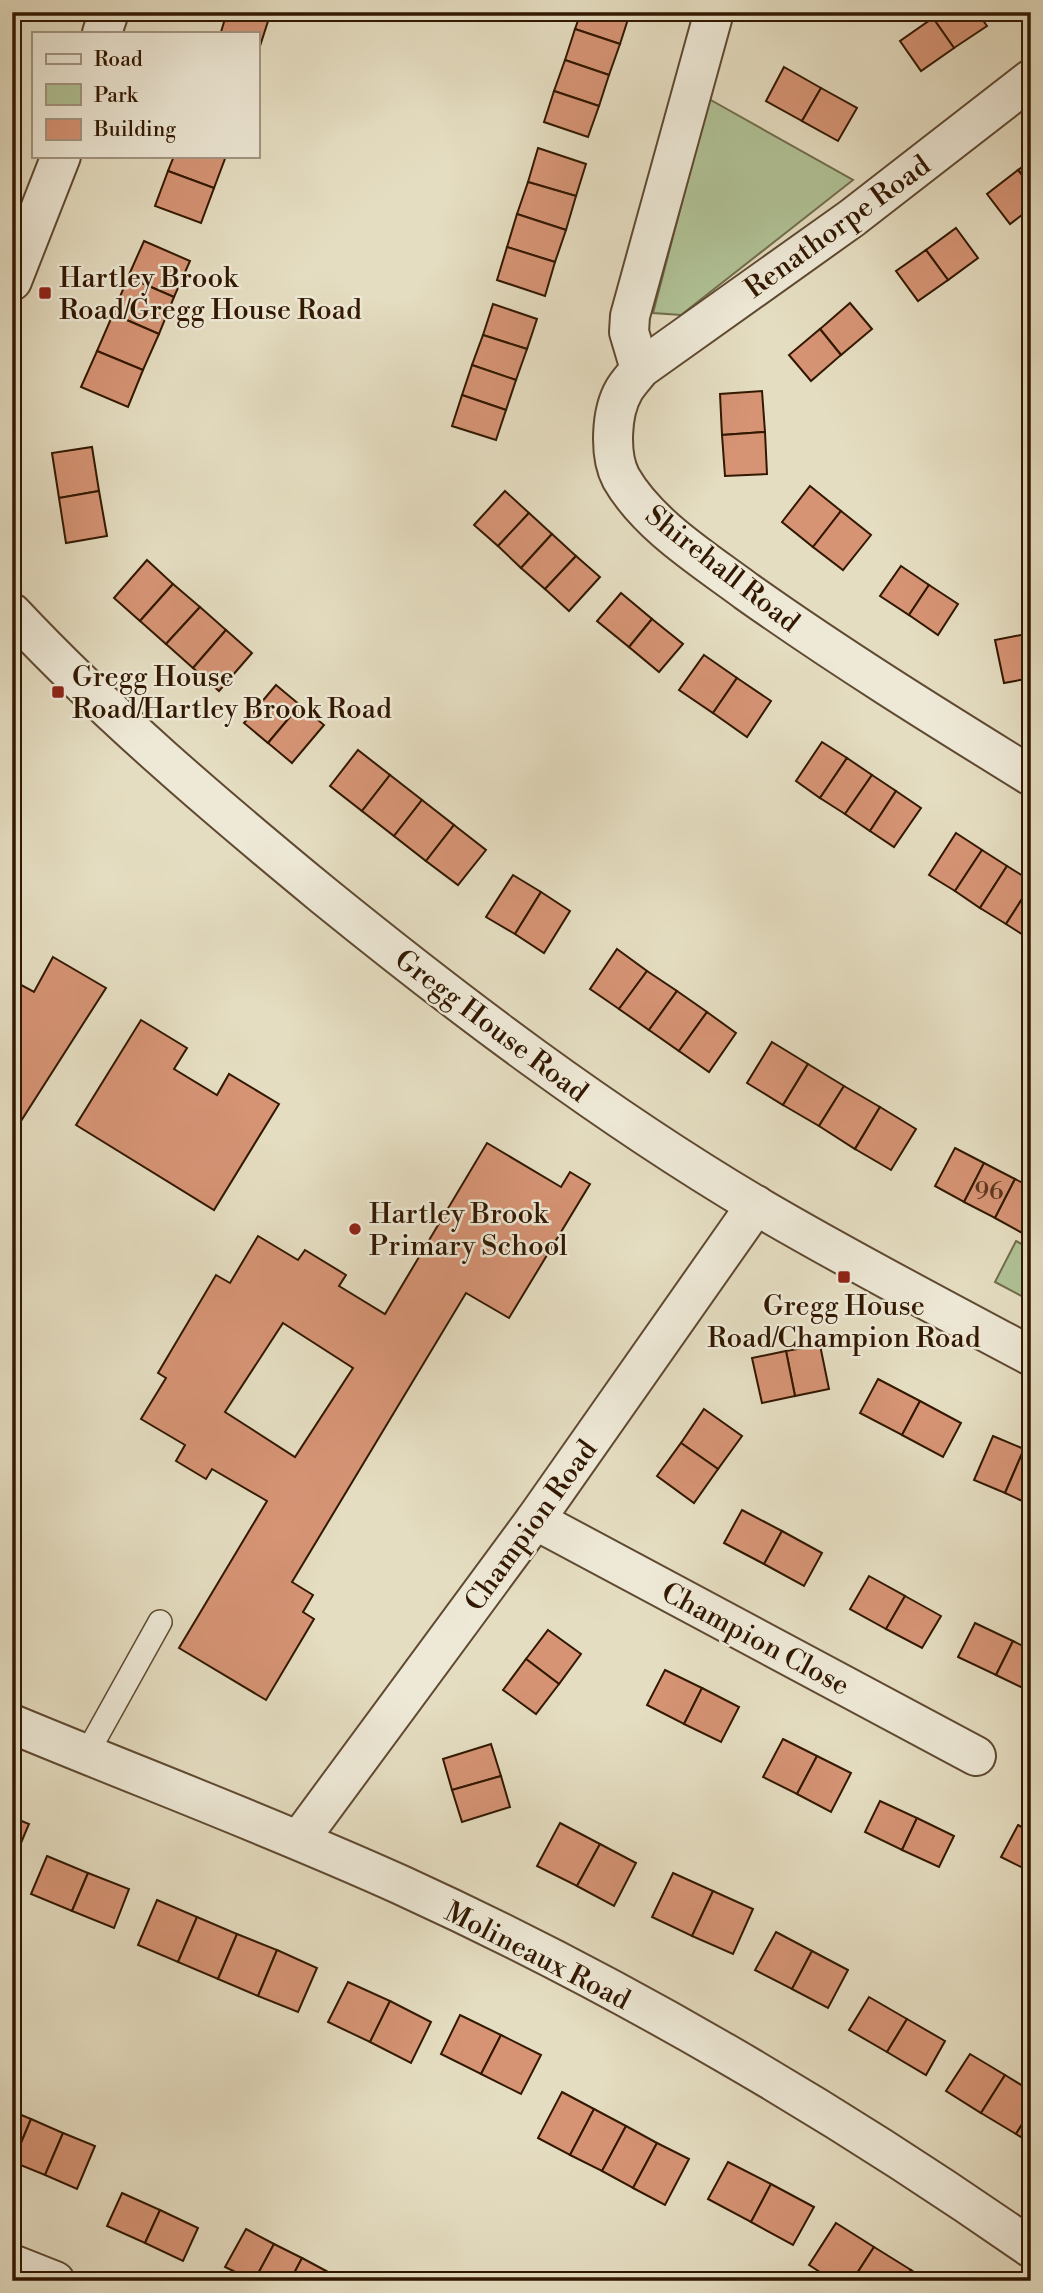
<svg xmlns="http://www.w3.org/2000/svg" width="1043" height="2293" font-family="'Libre Bodoni',serif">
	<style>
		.green { fill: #b0c296; stroke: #716d4c; stroke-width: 2 }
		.building { fill: #d69475; stroke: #321801; stroke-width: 2; fill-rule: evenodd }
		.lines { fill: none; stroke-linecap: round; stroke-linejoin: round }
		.service-casing { stroke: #5f4931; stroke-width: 26 }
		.minor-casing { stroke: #5f4931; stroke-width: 42 }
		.tertiary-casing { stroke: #5f4931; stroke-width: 42 }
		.service { stroke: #eee9d7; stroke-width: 23 }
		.minor { stroke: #eee9d7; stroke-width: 38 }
		.tertiary { stroke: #eee9d7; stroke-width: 38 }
		.poi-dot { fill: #8f2418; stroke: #eee9d7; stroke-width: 2.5 }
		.labels { text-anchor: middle; stroke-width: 5; stroke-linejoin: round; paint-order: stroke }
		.number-label { font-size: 24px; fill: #5b371e }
		.street-label { font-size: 28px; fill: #321801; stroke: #eee9d7 }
		.poi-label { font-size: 28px; fill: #321801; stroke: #eee9d7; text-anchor: start }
	</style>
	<rect width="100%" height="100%" fill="#e5ddc1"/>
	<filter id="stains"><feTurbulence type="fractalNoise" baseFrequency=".00286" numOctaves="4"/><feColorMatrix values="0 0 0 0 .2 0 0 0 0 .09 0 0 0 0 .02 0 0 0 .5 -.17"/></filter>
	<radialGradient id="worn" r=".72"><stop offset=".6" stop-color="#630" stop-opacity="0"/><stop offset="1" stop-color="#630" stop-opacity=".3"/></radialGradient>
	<g class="green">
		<polygon points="709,99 853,180 681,315 653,313"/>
		<polygon points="1016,1241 1031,1249 1031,1301 995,1282"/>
	</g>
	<g class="building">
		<polygon points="227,12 271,12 260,46 257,45 257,33 221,32"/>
		<polygon points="581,12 630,13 620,44 575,29"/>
		<polygon points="942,12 977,12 987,26 954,48 933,18"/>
		<polygon points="933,18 954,48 921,71 900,41"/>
		<polygon points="575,29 620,44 609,75 565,60"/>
		<polygon points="565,60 609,75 599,106 554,91"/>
		<polygon points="784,67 821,88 802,121 766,101"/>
		<polygon points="821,88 857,108 838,141 802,121"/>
		<polygon points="554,91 599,106 588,137 544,122"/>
		<polygon points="538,148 586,164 576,196 528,182"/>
		<polygon points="174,156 226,156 214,188 168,171"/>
		<polygon points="1031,161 1031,186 1018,170"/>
		<polygon points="1018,170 1031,186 1031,208 1010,224 987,194"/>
		<polygon points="168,171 214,188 201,223 155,206"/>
		<polygon points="528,182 576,196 566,230 517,214"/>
		<polygon points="517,214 566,230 555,262 507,247"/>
		<polygon points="956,228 978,258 948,280 926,250"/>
		<polygon points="144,241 190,261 174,297 128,277"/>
		<polygon points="507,247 555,262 545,296 497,280"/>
		<polygon points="926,250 948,280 918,301 896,271"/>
		<polygon points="128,277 174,297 159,334 113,314"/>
		<polygon points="850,303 872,329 841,355 820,329"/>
		<polygon points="493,304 537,319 527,349 483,335"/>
		<polygon points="113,314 159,334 143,370 97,351"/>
		<polygon points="820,329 841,355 811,381 789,355"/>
		<polygon points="483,335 527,349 516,380 472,365"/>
		<polygon points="97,351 143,370 128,407 81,387"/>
		<polygon points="472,365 516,380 506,410 462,395"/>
		<polygon points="762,391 765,432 722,435 720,394"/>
		<polygon points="462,395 506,410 496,440 452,426"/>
		<polygon points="765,432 767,474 725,476 722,435"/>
		<polygon points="92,447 99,491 59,498 52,453"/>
		<polygon points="810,486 841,511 813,547 782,522"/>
		<polygon points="99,491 107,536 66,543 59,498"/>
		<polygon points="505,491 529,513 498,546 474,525"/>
		<polygon points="841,511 871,535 843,570 813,547"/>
		<polygon points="529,513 552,534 521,568 498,546"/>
		<polygon points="552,534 576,556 545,589 521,568"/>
		<polygon points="576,556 600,577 569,611 545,589"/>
		<polygon points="147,560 173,584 140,621 114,598"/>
		<polygon points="901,566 929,585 909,615 880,596"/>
		<polygon points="173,584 200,607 166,644 140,621"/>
		<polygon points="929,585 958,604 938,635 909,615"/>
		<polygon points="621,593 652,619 629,647 597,621"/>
		<polygon points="200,607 226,630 193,668 166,644"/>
		<polygon points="652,619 683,644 659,672 629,647"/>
		<polygon points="226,630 252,653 219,691 193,668"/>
		<polygon points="1031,633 1031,678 1004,683 995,640"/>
		<polygon points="704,655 737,678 713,713 679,690"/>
		<polygon points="737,678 771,701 747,737 713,713"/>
		<polygon points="276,685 300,705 268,743 244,723"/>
		<polygon points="300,705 324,725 292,763 268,743"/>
		<polygon points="822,742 847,758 820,798 796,781"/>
		<polygon points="358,750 390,775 362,811 330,786"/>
		<polygon points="847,758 872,775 845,814 820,798"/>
		<polygon points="390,775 422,800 394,836 362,811"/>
		<polygon points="872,775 896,791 870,831 845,814"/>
		<polygon points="896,791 921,808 894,847 870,831"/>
		<polygon points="422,800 454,825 426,861 394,836"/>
		<polygon points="454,825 486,850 458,885 426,861"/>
		<polygon points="956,833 982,850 955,891 929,875"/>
		<polygon points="982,850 1007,866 980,908 955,891"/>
		<polygon points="1007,866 1031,881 1031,885 1006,924 980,908"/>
		<polygon points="513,875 541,892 515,934 486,917"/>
		<polygon points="1031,885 1031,940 1006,924"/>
		<polygon points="541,892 570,911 544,953 515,934"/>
		<polygon points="617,949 647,971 619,1009 590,989"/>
		<polygon points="53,957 106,988 12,1135 12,980 34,992"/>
		<polygon points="647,971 677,991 649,1030 619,1009"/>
		<polygon points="677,991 707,1012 679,1051 649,1030"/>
		<polygon points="707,1012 736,1033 709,1072 679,1051"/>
		<polygon points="141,1020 187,1048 174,1069 217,1095 229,1074 279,1104 214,1210 76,1125"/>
		<polygon points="772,1042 808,1064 783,1105 747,1083"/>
		<polygon points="808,1064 844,1086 819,1126 783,1105"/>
		<polygon points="844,1086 880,1107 855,1149 819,1126"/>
		<polygon points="880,1107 916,1129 891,1170 855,1149"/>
		<path d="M487,1143L561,1187L570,1172L590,1184L509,1318L466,1293L292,1582L313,1595L303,1612L314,1619L266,1700L179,1648L267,1501L212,1469L206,1479L176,1461L185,1445L141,1419L166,1378L158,1373L216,1275L230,1283L258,1236L298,1260L305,1250L346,1275L339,1286L385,1314ZM283,1323L353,1368L295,1457L225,1412Z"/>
		<polygon points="955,1148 984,1163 964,1202 935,1186"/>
		<polygon points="984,1163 1015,1179 995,1218 964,1202"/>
		<polygon points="1015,1179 1031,1187 1031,1225 1026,1235 995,1218"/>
		<polygon points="820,1345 829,1389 795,1396 786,1351"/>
		<polygon points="786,1351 795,1396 762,1403 752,1358"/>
		<polygon points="878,1379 920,1401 902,1435 860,1413"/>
		<polygon points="920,1401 961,1423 943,1457 902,1435"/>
		<polygon points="704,1409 742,1436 718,1469 681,1443"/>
		<polygon points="993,1436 1024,1449 1005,1493 974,1480"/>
		<polygon points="681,1443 718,1469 694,1503 657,1476"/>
		<polygon points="1024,1449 1031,1452 1031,1505 1005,1493"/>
		<polygon points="742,1510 782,1531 764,1564 724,1543"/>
		<polygon points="782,1531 822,1553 804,1586 764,1564"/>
		<polygon points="869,1576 905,1596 886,1629 850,1609"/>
		<polygon points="905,1596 941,1616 922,1648 886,1629"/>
		<polygon points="975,1623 1013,1641 996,1675 958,1657"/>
		<polygon points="548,1630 581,1654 559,1684 526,1659"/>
		<polygon points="1013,1641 1031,1650 1031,1692 996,1675"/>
		<polygon points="526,1659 559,1684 536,1714 503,1690"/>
		<polygon points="665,1670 702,1688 684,1724 647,1705"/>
		<polygon points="702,1688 739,1707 721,1742 684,1724"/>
		<polygon points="783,1739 817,1756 797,1794 763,1777"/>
		<polygon points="491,1744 501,1776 452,1790 443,1759"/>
		<polygon points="817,1756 851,1773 831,1812 797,1794"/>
		<polygon points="501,1776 510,1807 462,1822 452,1790"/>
		<polygon points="880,1801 917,1818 902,1850 865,1832"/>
		<polygon points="12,1817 29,1824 12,1864"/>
		<polygon points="917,1818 954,1836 939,1867 902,1850"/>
		<polygon points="560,1823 600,1844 577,1886 537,1866"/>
		<polygon points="1018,1825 1031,1832 1031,1872 1001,1857"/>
		<polygon points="600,1844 636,1863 614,1906 577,1886"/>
		<polygon points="47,1856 88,1873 72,1911 31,1894"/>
		<polygon points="88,1873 129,1889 114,1928 72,1911"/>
		<polygon points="673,1873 713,1891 692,1936 652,1917"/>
		<polygon points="713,1891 753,1909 733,1954 692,1936"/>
		<polygon points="157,1900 197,1917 178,1962 138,1945"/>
		<polygon points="197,1917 237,1934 218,1979 178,1962"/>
		<polygon points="776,1932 812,1951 792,1989 755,1970"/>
		<polygon points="237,1934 277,1950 258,1996 218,1979"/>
		<polygon points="277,1950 317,1968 298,2012 258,1996"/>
		<polygon points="812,1951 848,1970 828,2008 792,1989"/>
		<polygon points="348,1982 390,2001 370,2042 328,2022"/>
		<polygon points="869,1997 907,2019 887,2052 849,2030"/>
		<polygon points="390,2001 431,2022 411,2063 370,2042"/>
		<polygon points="460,2015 501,2035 481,2074 441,2054"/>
		<polygon points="907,2019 945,2041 926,2075 887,2052"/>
		<polygon points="501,2035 541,2055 521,2094 481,2074"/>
		<polygon points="970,2054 1005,2075 981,2113 946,2091"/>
		<polygon points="1005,2075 1031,2091 1031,2110 1016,2134 981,2113"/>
		<polygon points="562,2092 594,2109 570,2155 538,2138"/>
		<polygon points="594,2109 626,2126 602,2171 570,2155"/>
		<polygon points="1031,2110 1031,2143 1016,2134"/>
		<polygon points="12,2111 31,2119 13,2162 12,2162"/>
		<polygon points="31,2119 63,2133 45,2175 13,2162"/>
		<polygon points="626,2126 657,2143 633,2188 602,2171"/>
		<polygon points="63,2133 95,2146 77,2189 45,2175"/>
		<polygon points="657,2143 689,2159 665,2205 633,2188"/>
		<polygon points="728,2162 771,2184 751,2222 708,2199"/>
		<polygon points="771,2184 814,2207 793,2245 751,2222"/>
		<polygon points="122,2193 160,2210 145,2243 107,2226"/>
		<polygon points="160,2210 198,2228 183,2261 145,2243"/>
		<polygon points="836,2223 874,2247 852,2281 834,2281 809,2265"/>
		<polygon points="246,2229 274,2244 254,2281 225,2267"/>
		<polygon points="274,2244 302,2258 290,2281 254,2281"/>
		<polygon points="874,2247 911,2270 904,2281 852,2281"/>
		<polygon points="302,2258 330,2273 326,2281 290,2281"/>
		<polygon points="911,2270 928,2281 904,2281"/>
	</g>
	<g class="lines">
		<defs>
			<polyline id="service" points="86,1755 160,1622"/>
			<g id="minor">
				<path d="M1031,79L852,218L640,369C635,376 628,383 624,390C611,412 609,455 621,478C648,525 703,559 746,591C839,657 934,716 1031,776"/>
				<polyline points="640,369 629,332 630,316 714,12"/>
				<path d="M12,613C108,715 215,806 323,895C461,1007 604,1115 757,1206C847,1259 939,1307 1031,1356"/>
				<polyline points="535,1520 976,1756"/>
				<path d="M12,1724C142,1778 273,1827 401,1885C618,1984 835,2111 1031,2248"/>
				<polyline points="299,1840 535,1520 756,1205"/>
				<polyline points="12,2264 55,2281"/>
			</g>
			<g id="tertiary">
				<polyline points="102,33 109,12"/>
				<polyline points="12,281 61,156"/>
			</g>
		</defs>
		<use href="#service" class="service-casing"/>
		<use href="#minor" class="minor-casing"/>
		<use href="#tertiary" class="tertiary-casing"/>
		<use href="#service" class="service"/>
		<use href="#minor" class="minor"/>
		<use href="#tertiary" class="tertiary"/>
	</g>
	<g class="poi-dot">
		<rect x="38" y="286" width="14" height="14" rx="3.5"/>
		<rect x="51" y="685" width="14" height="14" rx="3.5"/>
		<circle cx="355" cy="1229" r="7"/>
		<rect x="837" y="1270" width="14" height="14" rx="3.5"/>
	</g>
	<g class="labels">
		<g class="number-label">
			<text x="989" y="1199">96</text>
		</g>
		<g class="street-label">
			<text transform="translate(837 226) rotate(-36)" y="10">Renathorpe Road</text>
			<text transform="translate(723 568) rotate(38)" y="10">Shirehall Road</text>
			<text transform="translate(492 1025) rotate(37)" y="10">Gregg House Road</text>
			<text transform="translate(530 1525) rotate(-54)" y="10">Champion Road</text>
			<text transform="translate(756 1638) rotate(28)" y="10">Champion Close</text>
			<text transform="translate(538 1955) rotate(27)" y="10">Molineaux Road</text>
		</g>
		<g class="poi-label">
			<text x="59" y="287">Hartley Brook<tspan x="59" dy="32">Road/Gregg House Road</tspan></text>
			<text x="72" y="686">Gregg House<tspan x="72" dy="32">Road/Hartley Brook Road</tspan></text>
			<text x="369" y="1223">Hartley Brook<tspan x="369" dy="32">Primary School</tspan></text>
			<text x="844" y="1315" text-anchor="middle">Gregg House<tspan x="844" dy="32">Road/Champion Road</tspan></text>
		</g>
	</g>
	<rect width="1043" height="2293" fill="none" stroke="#e5ddc1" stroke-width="42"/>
	<rect x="14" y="14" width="1015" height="2265" fill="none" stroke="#321801" stroke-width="3.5"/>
	<rect x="21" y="21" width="1001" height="2251" fill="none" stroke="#321801" stroke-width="2"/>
	<rect x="32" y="32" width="228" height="126" fill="#eee9d7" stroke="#a39581" stroke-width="2"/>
	<rect x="46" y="54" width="35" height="10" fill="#eee9d7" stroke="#a39581" stroke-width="2"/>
	<text x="94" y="66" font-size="21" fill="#321801">Road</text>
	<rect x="46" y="84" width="35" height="21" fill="#b0c296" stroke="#a39581" stroke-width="2"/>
	<text x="94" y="102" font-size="21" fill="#321801">Park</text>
	<rect x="46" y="119" width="35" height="21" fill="#d69475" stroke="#a39581" stroke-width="2"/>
	<text x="94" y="136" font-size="21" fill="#321801">Building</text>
	<rect width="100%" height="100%" filter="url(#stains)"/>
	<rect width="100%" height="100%" fill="url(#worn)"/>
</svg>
